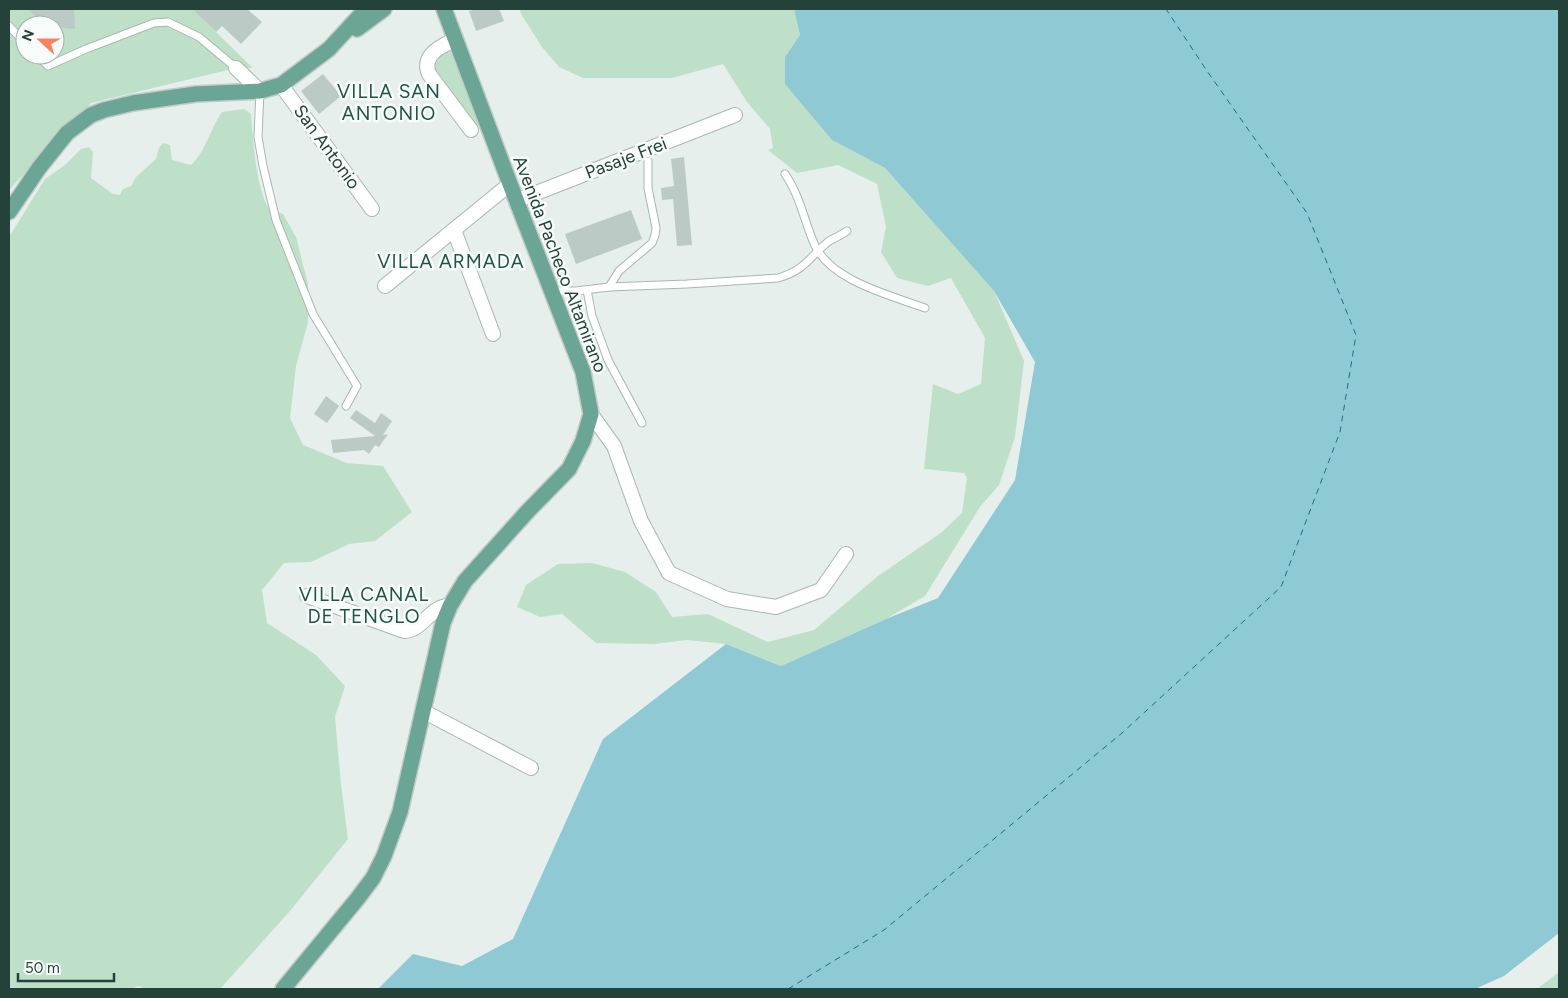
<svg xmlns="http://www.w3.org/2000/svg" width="1568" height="998" font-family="Figtree,sans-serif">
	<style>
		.green { fill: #bfe0c8; fill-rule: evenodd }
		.water { fill: #8ec9d4 }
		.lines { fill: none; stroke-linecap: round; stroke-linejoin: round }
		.ferry { stroke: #1c6f80; stroke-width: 1; stroke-dasharray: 6 5; stroke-linecap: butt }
		.building { fill: #bbcac4 }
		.lane-casing { stroke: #a8b8b2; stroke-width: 9 }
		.street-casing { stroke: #a8b8b2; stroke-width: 16 }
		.primary-casing { stroke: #c2cac8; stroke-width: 18 }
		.lane { stroke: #fff; stroke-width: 7 }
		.street { stroke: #fff; stroke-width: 14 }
		.primary { stroke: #6aa596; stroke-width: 15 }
		.labels { text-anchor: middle; stroke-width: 5; stroke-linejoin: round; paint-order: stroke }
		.street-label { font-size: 18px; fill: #24423a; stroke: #f7fbf9 }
		.neighbourhood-label { font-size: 19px; letter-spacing: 1px; fill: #1f5548; stroke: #f7fbf9 }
	</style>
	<rect width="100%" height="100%" fill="#e6efeb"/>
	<g class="green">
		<path d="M9,9H192L253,68H236L91,103L9,190ZM25,25H55V55H25Z"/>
		<polygon points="520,9 794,9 800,35 785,57 832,140 885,168 994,291 1024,361 1015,437 999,485 980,507 925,596 886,619 781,666 726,644 687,640 654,644 596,643 562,614 540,617 517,607 526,585 558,564 592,563 625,572 656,592 672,617 708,614 768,642 814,630 878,576 942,532 962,513 967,478 964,473 924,469 933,384 958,394 981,384 985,338 951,278 928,286 897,278 881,252 886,227 877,184 838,165 797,173 768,150 773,148 770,129 747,102 723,64 672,78 583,78 559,67 542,47 521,14"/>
		<polygon points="448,49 456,60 481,125 474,127 438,73 434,71 430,60"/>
		<path d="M244,109L251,114C253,140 256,188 269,209L283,214L296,237L308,284V322L296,366L290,418L303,445L347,463L383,466L412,512L375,541L349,544L311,562L284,563L262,590L267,623L316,655L345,686L335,717L341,784L348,839L290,911L220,989H146L138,986L132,989H9V237L45,179L65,165L81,149L89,147L93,152L91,178L113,194L120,195L123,189L131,186L136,177L156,159L159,148L163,143L170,145L172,160L191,165C206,151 210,129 222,112Z"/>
		<polygon points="1559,972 1559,989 1537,989"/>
	</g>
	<polygon class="water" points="794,9 1559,9 1559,933 1504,976 1475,989 378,989 413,954 462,966 513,939 603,739 726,644 781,666 886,619 938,598 1015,480 1035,362 994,291 885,168 832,140 785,84 785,57 800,35"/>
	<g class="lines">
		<polyline class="ferry" points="788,989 884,930 1122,733 1281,587 1340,432 1356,335 1307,213 1207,71 1166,9"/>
	</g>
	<g class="building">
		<polygon points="28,9 74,9 75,29 55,27 55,25 31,25 37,18"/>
		<polygon points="192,9 247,9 262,22 241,44 222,26 216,32"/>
		<polygon points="476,9 499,9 504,21 476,31 469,11"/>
		<polygon points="323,74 341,96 319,114 301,91"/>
		<polygon points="684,157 692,245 677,246 673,199 662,200 661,188 674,186 671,159"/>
		<polygon points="631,210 642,239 576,264 565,234"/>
		<polygon points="326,396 339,406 327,423 314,414"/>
		<polygon points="356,410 375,423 381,413 392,421 383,435 388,434 379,447 375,445 369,454 364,450 333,453 331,440 375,436 350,418"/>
	</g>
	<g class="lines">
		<defs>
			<g id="lane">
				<polyline points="9,26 25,43"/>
				<polyline points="37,55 48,66 86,49 154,23 168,22 199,37 236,68"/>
				<polyline points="260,91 258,137 263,166 276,220 313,314 357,386 346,406"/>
				<path d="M785,174C799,194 804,219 813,241C827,280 890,295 925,308"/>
				<path d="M609,287L687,284L778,278C806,270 809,257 829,241C835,238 841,235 847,231"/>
				<polyline points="587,290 592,316 608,360 642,423"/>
				<polyline points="552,291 576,291 609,287 619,271 652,243 655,235 656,228 648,188 648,161"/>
			</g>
			<g id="street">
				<path d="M456,39C442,46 421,54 429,74L471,130"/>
				<polyline points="236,68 260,91"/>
				<polyline points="281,85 372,209"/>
				<polyline points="516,201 735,115"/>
				<polyline points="454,230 493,334"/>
				<polyline points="385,286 510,184"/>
				<polyline points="591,414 614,446 641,521 669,573 727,599 776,607 821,590 846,554"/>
				<path d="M307,596L404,631C423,631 430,605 450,606"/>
				<polyline points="423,711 531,768"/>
			</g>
			<g id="primary">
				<polyline points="357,29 384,9"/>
				<polyline points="9,212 39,168 67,133 91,115 104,110 133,103 196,94 260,91 281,85 329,49 366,9"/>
				<polyline points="283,989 358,898 373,878 384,856 400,812 443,623 450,606 465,581 527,512 569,469 583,441 591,414 583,372 510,184 444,9"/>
			</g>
		</defs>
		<use href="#lane" class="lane-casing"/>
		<use href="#street" class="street-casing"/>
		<use href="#primary" class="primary-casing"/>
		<use href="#lane" class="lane"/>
		<use href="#street" class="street"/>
		<use href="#primary" class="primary"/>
	</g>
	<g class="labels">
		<g class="street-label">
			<text transform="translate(327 147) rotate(54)" y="6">San Antonio</text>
			<text transform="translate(626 158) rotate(-21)" y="6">Pasaje Frei</text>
			<text transform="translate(560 264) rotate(69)" y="6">Avenida Pacheco Altamirano</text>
		</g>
		<g class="neighbourhood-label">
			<text x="389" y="98">VILLA SAN<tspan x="389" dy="22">ANTONIO</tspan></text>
			<text x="451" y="268">VILLA ARMADA</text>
			<text x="364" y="601">VILLA CANAL<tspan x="364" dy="22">DE TENGLO</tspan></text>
		</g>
	</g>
	<rect width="1568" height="998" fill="none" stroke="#24423a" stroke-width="20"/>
	<g transform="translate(40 40) rotate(291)"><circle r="24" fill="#f7fbf9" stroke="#a3b1ad"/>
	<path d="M0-4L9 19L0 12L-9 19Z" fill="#f4845f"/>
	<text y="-8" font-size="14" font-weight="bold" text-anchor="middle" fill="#24423a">N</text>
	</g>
	<path d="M18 973v8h96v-8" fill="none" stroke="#24423a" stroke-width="2.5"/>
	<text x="25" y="973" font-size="15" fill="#24423a" stroke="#f7fbf9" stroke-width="4" paint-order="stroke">50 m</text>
</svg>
